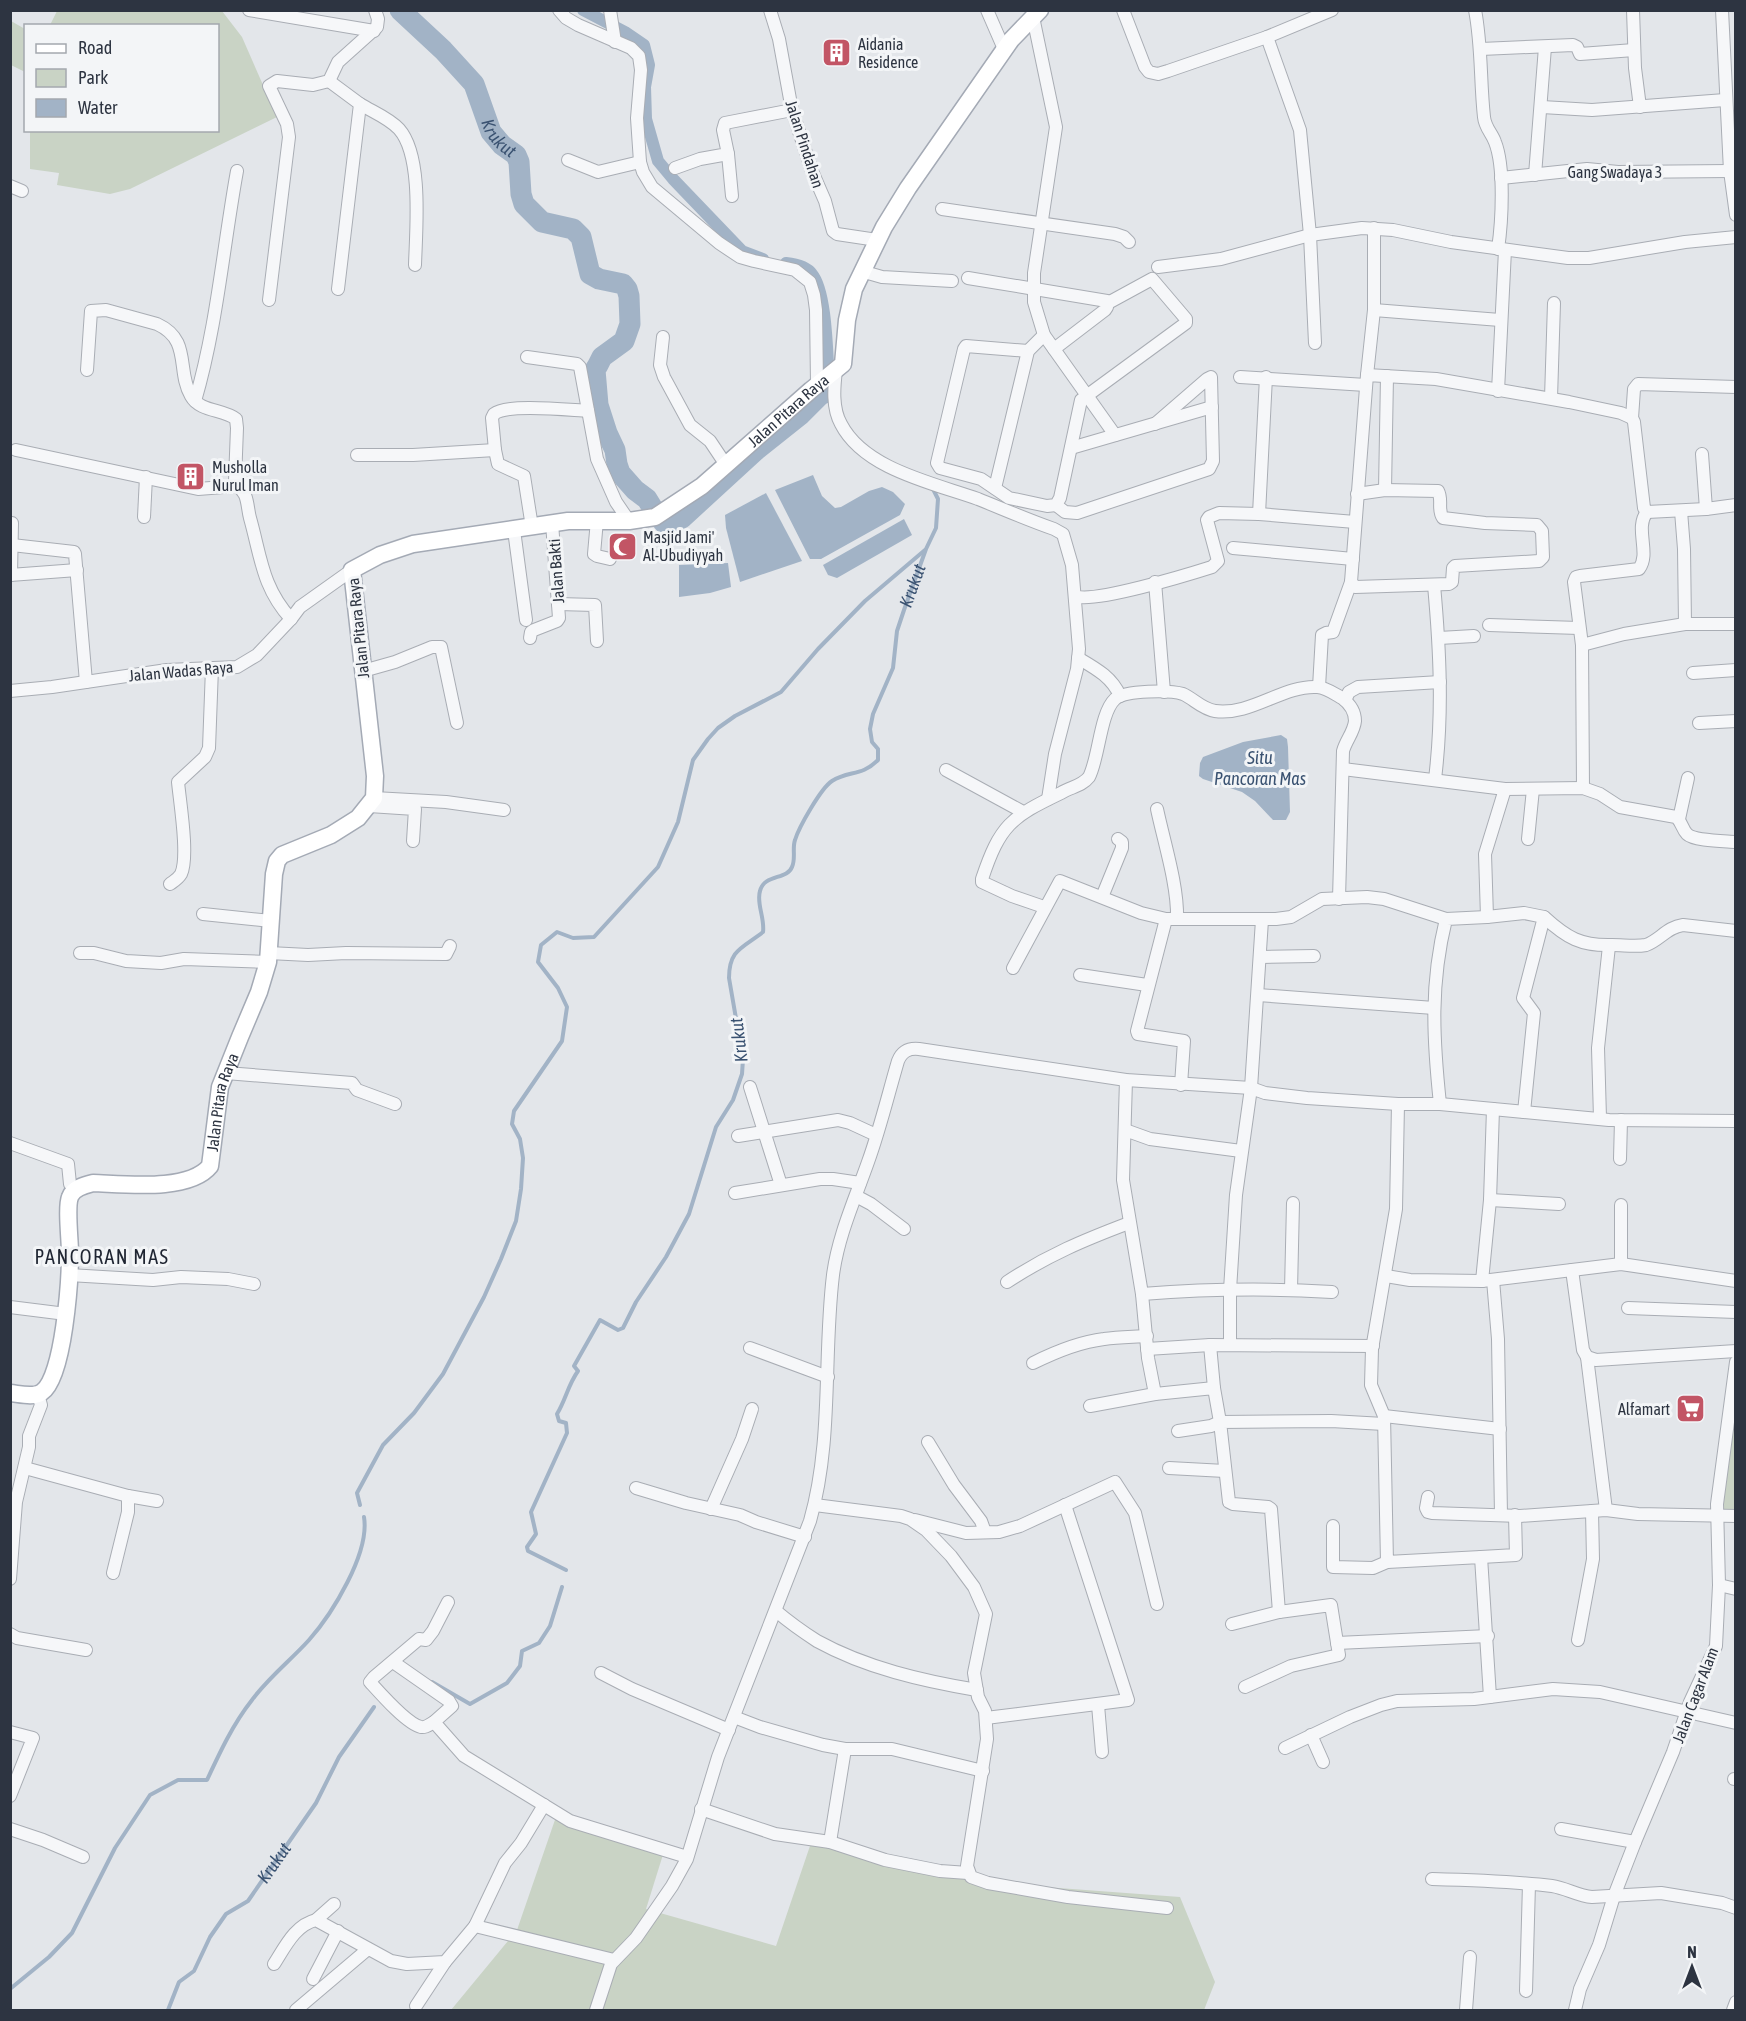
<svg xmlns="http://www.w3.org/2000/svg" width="1746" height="2021" font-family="'Asap Condensed',sans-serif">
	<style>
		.green { fill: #c9d3c5 }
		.water { fill: #a2b3c6 }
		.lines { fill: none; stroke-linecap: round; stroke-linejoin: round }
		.stream { stroke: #a2b3c6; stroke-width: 4 }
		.canal { stroke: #a2b3c6; stroke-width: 12 }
		.river { stroke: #a2b3c6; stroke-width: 21 }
		.minor-casing { stroke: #a9adb4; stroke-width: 14 }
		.major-casing { stroke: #a4aab5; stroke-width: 19 }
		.minor { stroke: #f6f7f9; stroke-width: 12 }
		.major { stroke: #fff; stroke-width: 16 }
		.labels { text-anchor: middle; stroke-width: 6; stroke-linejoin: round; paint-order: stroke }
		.poi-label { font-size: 16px; fill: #2d3441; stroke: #f3f5f7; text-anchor: start }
		.street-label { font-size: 16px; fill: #2d3441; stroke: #f3f5f7 }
		.water-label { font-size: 18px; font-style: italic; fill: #3a5271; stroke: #f3f5f7 }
		.quarter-label { font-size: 20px; letter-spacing: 1.5px; fill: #1f2532; stroke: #f3f5f7 }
	</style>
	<rect width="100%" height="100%" fill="#e3e6ea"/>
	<g class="green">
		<polygon points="57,11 222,11 242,37 277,117 130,189 110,194 57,185 59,173 30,169 30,131 218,130 218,26 50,25"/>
		<polygon points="11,21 25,29 25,72 11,65"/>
		<polygon points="1735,1386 1735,1512 1723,1512 1722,1491"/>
		<polygon points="557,1814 666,1845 646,1909 776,1946 812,1840 1018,1885 1180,1897 1215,1982 1204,2010 451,2010 517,1930"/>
	</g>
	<g class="water">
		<polygon points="813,475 822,496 835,508 841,507 869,491 882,487 893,492 905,504 900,515 821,559 810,559 775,490"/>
		<polygon points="766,493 802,561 740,582 726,528 725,515"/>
		<polygon points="904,519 912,535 837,578 828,575 823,565"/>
		<polygon points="728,563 731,587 710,593 679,597 679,565"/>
		<polygon points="1281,735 1287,739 1288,747 1290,812 1286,820 1273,820 1255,801 1242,792 1203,779 1199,776 1200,763 1203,757 1243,742"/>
	</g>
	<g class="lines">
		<g class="stream">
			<polyline points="360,1505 357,1493 383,1445 414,1413 443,1374 484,1297 501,1259 516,1221 521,1189 523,1158 520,1139 512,1124 514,1111 562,1041 567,1007 558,988 538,962 541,945 557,932 573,938 594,937 658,867 678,822 693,760 708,739 718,728 735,716 781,692 818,649 865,601 925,550"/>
			<path id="s1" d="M566,1570L528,1551L527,1547L536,1534L531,1512L567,1433L566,1423L559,1421L557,1414C566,1399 568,1385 578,1371L574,1366L600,1320L618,1330L623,1328L636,1302L666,1257L689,1214L716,1127L733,1100L742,1074L743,1059L729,978C729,949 743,948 763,932C765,918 756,903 760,891C764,874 787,880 792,867C796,859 792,848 795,840C799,827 821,788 832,781C849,770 861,777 878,760V749L872,742L870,729L873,714L893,668L897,631L904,610L926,549L936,528L938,499L932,487"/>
			<polyline points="432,1682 470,1704 507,1683 520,1666 522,1651 539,1643 550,1626 562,1587"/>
			<path d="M10,1989L49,1957L72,1933L115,1848L150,1795L178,1780H207C220,1752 233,1724 252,1700C268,1678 291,1660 309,1640C332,1614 370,1553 364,1517"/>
			<path id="s2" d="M168,2010L179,1982L194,1971L210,1937L226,1914L248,1901L316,1803L339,1757L374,1707"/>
		</g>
		<g class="canal">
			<polyline points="583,10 625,32 644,45 649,65 645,87 646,119 658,161 673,179 742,251 763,259"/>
			<path d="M786,263C795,264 807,267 812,274C827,292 827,357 829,381"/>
		</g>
		<path class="river" id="s3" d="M400,10L443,50L474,84L491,132L502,145L516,155L519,162L521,194L524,204L542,222L573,229L581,237L590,274L599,279L623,284L627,289L629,296L630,324L624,341L602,357L598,365L595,370L598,405L607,433L615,450L617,464L620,473L635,490L647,499L655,512L665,524L682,518L755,451L800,415L820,395L830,390"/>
		<defs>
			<g id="minor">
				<polyline points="249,10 374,31"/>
				<polyline points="559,10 566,18 578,25 631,48 639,56 641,70 637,118 640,162 643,172 652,187 719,243 740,257 754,261 795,270 810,282 814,295 816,310 817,384"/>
				<polyline points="610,10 615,42"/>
				<polyline points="770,10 779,39 792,110 812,171 825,201 833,231 837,234 877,240"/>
				<polyline points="987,10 1004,49"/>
				<polyline points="1123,10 1145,67 1149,72 1158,74 1168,71 1267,37"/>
				<path d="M1475,10C1482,46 1480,81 1484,117C1485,128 1492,133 1495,142C1505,167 1502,222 1498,249"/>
				<polyline points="1633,10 1635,68 1640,107"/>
				<polyline points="1722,10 1730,171 1736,215"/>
				<polyline points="1033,17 1056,127 1034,273 1034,302 1044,335 1115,435"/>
				<polyline points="1481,49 1573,45 1577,47 1580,54 1634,50"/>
				<polyline points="329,81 360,104 338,289"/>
				<path d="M360,104C373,112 389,118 399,129C423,156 416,230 415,265"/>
				<polyline points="1542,107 1592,110 1725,100"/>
				<polyline points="728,154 732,196"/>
				<polyline points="568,160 598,172 640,162"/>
				<polyline points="675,168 700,159 728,154 723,130 725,123 792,110"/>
				<polyline points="1535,175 1545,47"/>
				<polyline points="1501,178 1587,169 1618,172 1730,171"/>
				<polyline points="10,186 22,191"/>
				<polyline points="942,209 1115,234 1124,237 1129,242"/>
				<polyline points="1158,267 1221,259 1310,235 1362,228 1393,230 1451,242 1568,258 1589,258 1685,242 1736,237"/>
				<polyline points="861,271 882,277 952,281"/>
				<polyline points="968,278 1107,301 1107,307 1105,310 1054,349"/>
				<polyline points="269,300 289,137 287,124 269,86 277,81 313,85 329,81 338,62 377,27 378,19 375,10"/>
				<polyline points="1374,310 1500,320"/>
				<polyline points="663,337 660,365 664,377 690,425 710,441 726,465"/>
				<polyline points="1315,343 1310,235 1300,130 1267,37 1332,10"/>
				<polyline points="1028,351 966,346 964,349 937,463 940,468 981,479 1009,498 1047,506 1056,505 1060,498 1081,400 1186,323 1186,319 1152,279 1108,303"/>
				<polyline points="527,357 577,364 580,367 597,459 616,502 629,521"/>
				<path d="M87,370L91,311L106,310L157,324C192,340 176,370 191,396C200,412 223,409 236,419L237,428L235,480C237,487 242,489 245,495C248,502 248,511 250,518C261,557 262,587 291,619"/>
				<path d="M836,370C834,387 832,408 841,424C864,469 933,483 978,499C1003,509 1028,520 1054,529L1063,534L1072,565L1079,649L1077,669L1055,754L1048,799"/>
				<polyline points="1367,375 1374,310 1374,228"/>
				<polyline points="1240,377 1366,385"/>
				<polyline points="1498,391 1505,250"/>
				<polyline points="1551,398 1554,303"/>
				<path d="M195,401C217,326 223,248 237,171"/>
				<polyline points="1632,418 1634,389 1638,384 1736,387"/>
				<polyline points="1071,448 1212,407"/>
				<polyline points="16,450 198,489 236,486"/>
				<polyline points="1702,454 1706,509"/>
				<polyline points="357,455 413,455 495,450"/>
				<polyline points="995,488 1028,351 1044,335"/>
				<polyline points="1385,490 1387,376"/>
				<polyline points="1056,505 1065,512 1077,513 1209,469 1213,461 1211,377 1207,379 1155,424"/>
				<polyline points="1681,511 1684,549 1685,624"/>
				<polyline points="1259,514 1266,377"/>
				<polyline points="144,517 146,477"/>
				<polyline points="597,520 594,554 597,556 610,559"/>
				<path d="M532,527L524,476L498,464L495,450L492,418L494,414C508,403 568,410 588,411"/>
				<polyline points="514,530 526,620"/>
				<polyline points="12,545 74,552 75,554 86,682"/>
				<polyline points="1233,548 1353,559"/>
				<polyline points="10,575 77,570"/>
				<polyline points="11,575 12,523"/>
				<polyline points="1155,582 1164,692"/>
				<path d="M1351,582L1355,587L1449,584L1452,582L1453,568L1455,566L1539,561L1543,557L1542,531L1537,525L1485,523L1443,518C1437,510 1443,500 1438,491L1385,490L1357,494"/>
				<path d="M1434,585C1440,651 1443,714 1435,779"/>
				<path d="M1075,596C1092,604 1190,574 1212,567L1218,561L1207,520L1209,517L1219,513L1259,514L1355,522"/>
				<polyline points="558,604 595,605 597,641"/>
				<polyline points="1489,625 1579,628"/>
				<polyline points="530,638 531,632 534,630 557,621 559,618 552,523"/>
				<polyline points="1439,638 1474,636"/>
				<polyline points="1582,645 1624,634 1685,624 1736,624"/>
				<path d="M1078,658C1095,668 1112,677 1120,696"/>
				<polyline points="363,671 395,662 432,647 441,647 457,723"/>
				<polyline points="1693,673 1736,670"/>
				<polyline points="1319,687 1322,635 1326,633 1333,632 1351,582 1367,375 1436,379 1569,402 1621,413 1632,418 1634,422 1644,508 1647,512 1706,509 1736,505"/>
				<polyline points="10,691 52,687 167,670 237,667 257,655 291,619 300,607 352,570"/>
				<polyline points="1345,700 1349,692 1358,687 1440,682"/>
				<polyline points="1699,723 1736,721"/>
				<path d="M1343,769L1505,789L1583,788L1600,794L1620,807L1676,817C1682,822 1682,829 1687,834C1694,841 1725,841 1736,842"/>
				<polyline points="946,770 1023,812"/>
				<path d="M1583,788L1582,645L1574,582L1576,577L1580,576L1639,569C1651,553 1634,528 1647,512"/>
				<polyline points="374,798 446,802 504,810"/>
				<polyline points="369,806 415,809 413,841"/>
				<path d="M1157,809C1164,842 1178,886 1177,918"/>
				<polyline points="1679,819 1688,778"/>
				<polyline points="1528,839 1533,789"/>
				<path d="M170,884C174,881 178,879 181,874C189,857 180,803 178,782L205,757L209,748L212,668"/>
				<polyline points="1102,897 1122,848 1122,842 1118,839"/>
				<path d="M1044,907L1012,896L982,882V879C1000,825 1011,817 1061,793C1071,787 1082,786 1089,777C1099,758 1100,713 1115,699C1126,690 1170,690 1183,694C1194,699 1202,709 1215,711C1251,716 1283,685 1317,687C1325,687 1335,694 1342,698C1350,704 1355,711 1355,721C1354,732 1346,740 1343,751L1339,899"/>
				<polyline points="203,914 271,921"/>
				<polyline points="1487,917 1485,854 1505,789"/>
				<path d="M1544,917C1567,938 1581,946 1612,945C1624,945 1635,947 1646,945C1660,940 1667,927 1683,925L1736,931"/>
				<polyline points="1166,919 1137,1031 1138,1034 1184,1041 1181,1085"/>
				<polyline points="80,953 94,953 126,961 161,963 184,959 268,962"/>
				<polyline points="269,953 308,955 346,953 446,954 450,946"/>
				<polyline points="1261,957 1314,956"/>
				<polyline points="1013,968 1060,881 1141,913 1166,919 1276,919 1291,917 1322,899 1367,897 1384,899 1446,919"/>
				<polyline points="1080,975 1147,985"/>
				<polyline points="1258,995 1434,1008"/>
				<polyline points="226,1073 352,1083 357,1090 395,1104"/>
				<polyline points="1126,1080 1123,1180 1142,1294 1148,1358 1155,1394"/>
				<polyline points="750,1087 781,1185"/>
				<polyline points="1398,1104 1396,1209 1372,1349 1371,1385 1384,1416 1387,1562 1481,1557 1490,1697"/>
				<path d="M1440,1104C1433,1038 1430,984 1446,919L1487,917L1524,913L1544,917L1523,998L1534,1013L1524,1112"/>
				<polyline points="1600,1118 1598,1048 1609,946"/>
				<polyline points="1125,1130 1150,1139 1241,1151"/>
				<polyline points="738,1136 838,1120 850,1123 876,1135"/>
				<polyline points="10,1143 68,1164 70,1184 75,1190"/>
				<polyline points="1620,1159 1621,1120"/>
				<polyline points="735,1193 820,1179 833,1179 860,1183"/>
				<polyline points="856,1196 871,1204 904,1229"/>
				<polyline points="1490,1200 1559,1204"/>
				<polyline points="1621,1205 1621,1264"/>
				<polyline points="1572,1270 1583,1350 1587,1357 1596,1360 1736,1351"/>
				<polyline points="69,1275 153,1280 181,1277 228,1279 254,1284"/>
				<polyline points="1386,1276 1410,1280 1482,1281 1621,1264 1736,1281"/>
				<polyline points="1493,1280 1498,1339 1501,1515"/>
				<polyline points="1482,1281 1490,1200 1493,1109"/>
				<path d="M1007,1282C1048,1255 1084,1240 1129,1223"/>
				<polyline points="1291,1290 1293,1203"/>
				<path d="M1142,1294C1206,1289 1269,1288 1332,1292"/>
				<polyline points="10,1307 66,1314"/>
				<polyline points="1628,1308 1736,1312"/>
				<polyline points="1210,1345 1214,1388"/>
				<polyline points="1230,1345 1230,1290 1236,1195 1251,1088 1262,920"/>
				<polyline points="750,1348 828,1377"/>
				<polyline points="1147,1349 1210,1345 1373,1346"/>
				<polyline points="1587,1357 1606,1510"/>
				<path d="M1033,1363C1055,1352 1079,1342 1104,1339C1118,1337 1132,1337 1147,1336"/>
				<polyline points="1090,1406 1155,1394 1214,1388 1220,1422 1211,1426 1178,1431"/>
				<polyline points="1384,1416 1500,1429"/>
				<polyline points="928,1442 954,1485 981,1521 985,1532"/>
				<polyline points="25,1468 128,1496 157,1501"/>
				<polyline points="1169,1468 1225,1471"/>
				<polyline points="636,1488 686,1503 740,1515 756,1522 805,1537"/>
				<polyline points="1428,1497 1426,1508 1428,1512 1432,1513 1520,1516 1606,1510 1638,1514 1736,1516"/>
				<polyline points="815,1505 901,1516 910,1519 926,1530 951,1556 974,1587 986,1614 974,1673 978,1697 985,1711 987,1739 967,1866 971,1877 988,1883 1068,1897 1167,1908"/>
				<polyline points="711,1509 742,1439 752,1409"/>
				<polyline points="915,1520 966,1533 999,1532 1020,1526 1115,1482 1135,1513 1157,1604"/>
				<polyline points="1333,1526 1333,1567 1373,1568 1387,1562"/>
				<polyline points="1481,1557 1516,1555 1515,1515"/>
				<polyline points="113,1573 128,1512 128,1496"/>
				<polyline points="10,1579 16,1502 29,1447 29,1436 41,1405 38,1394"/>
				<polyline points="1719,1585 1736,1589"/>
				<path d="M776,1611C789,1622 803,1632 817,1641C866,1668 923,1681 977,1690"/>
				<polyline points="1279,1612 1271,1509 1268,1507 1233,1504 1229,1502 1220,1422 1331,1421 1384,1424"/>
				<polyline points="1232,1624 1279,1612 1331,1605 1339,1655 1291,1666 1245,1687"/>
				<polyline points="10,1634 17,1638 86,1650"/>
				<polyline points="1578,1640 1593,1559 1592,1511"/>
				<polyline points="1337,1643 1488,1636"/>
				<polyline points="393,1662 449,1701 452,1706 434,1722 464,1756 570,1821 687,1857"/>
				<polyline points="601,1673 632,1689 729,1730"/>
				<polyline points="1098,1705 1102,1752"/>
				<polyline points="734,1717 760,1727 823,1745 845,1749 892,1749 983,1771"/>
				<polyline points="986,1718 1128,1700 1065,1505"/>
				<path d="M434,1722C430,1724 426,1728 421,1727C407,1724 380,1693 370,1682L374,1677L419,1639L426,1640L433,1631L448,1602"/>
				<polyline points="10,1732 33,1738 10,1796"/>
				<polyline points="1311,1735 1323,1762"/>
				<polyline points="1285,1748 1350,1717 1381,1705 1397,1701 1474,1699 1553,1689 1600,1692 1736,1723"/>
				<polyline points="1734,1779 1736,1779"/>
				<polyline points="701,1809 775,1834 830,1842 885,1860 940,1871 968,1873"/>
				<polyline points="10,1829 43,1840 83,1857"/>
				<polyline points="1561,1829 1635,1842"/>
				<polyline points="830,1842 845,1749"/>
				<path d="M1432,1879C1472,1880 1512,1881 1552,1886C1566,1888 1578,1896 1592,1897L1661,1893L1722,1903L1736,1908"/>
				<polyline points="316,1920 334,1904"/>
				<polyline points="475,1926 614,1960"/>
				<path d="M274,1964C285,1947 295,1925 316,1920L391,1961L407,1964L445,1962L475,1926L505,1863L521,1843L544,1805"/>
				<polyline points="313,1979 338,1931"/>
				<polyline points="1526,1991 1529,1884"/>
				<polyline points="416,2006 445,1962"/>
				<polyline points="296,2010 368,1949"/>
				<path d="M596,2010L611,1964L636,1938L672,1886L687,1859L718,1757L810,1521C833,1440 823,1357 833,1275C838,1236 855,1199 868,1162C880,1129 888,1095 898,1061C902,1051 909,1048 919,1049L1126,1080L1251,1088L1265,1093L1307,1098L1398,1104H1440L1609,1120L1736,1121"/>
				<polyline points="1466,2010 1470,1957"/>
				<polyline points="1575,2010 1580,1989 1599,1945 1614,1896 1635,1842 1673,1752 1690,1702 1716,1646 1719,1585 1717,1504 1736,1362"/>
				<polyline points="1733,2010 1736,2002"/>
			</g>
			<g id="major">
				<path id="s4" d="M10,1393C20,1394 34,1398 42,1392C64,1377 70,1279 70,1253C70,1240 66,1207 70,1197C73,1188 85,1185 93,1183C124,1184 189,1192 210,1166L220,1087L240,1037L259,992L268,962L274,874L277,861L282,855L331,835L358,818L374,798L375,776L352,570L380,555L413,544L568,521H629L655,517L702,486L811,390L843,364L847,320L854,289L884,227L908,188L1011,40L1040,10"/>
			</g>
		</defs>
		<use href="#minor" class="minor-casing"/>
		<use href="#major" class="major-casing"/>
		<use href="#minor" class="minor"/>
		<use href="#major" class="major"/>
	</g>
	<defs>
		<symbol id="building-square" viewBox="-11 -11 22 22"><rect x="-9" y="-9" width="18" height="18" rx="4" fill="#c25565" stroke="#f3f5f7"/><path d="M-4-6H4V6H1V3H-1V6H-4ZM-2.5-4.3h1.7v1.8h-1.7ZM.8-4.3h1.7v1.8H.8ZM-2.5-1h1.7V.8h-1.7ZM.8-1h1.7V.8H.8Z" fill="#fff"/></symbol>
		<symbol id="mosque-square" viewBox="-11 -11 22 22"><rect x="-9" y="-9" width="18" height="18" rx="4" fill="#c25565" stroke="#f3f5f7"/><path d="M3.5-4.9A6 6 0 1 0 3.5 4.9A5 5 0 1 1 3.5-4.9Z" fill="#fff"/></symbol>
		<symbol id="supermarket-square" viewBox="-11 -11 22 22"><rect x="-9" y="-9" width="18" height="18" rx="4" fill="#c25565" stroke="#f3f5f7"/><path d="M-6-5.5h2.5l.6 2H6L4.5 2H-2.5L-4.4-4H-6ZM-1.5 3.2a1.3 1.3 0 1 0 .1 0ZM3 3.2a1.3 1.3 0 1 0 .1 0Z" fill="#fff"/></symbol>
	</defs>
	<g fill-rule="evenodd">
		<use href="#building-square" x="820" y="36" width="33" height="33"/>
		<use href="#building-square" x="174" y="460" width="33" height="33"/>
		<use href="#mosque-square" x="606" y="530" width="33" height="33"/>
		<use href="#supermarket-square" x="1674" y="1392" width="33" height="33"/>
	</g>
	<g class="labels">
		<g class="poi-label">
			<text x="858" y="50">Aidania<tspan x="858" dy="18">Residence</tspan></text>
			<text x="212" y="473">Musholla<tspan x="212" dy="18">Nurul Iman</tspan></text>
			<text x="643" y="543">Masjid Jami'<tspan x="643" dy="18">Al-Ubudiyyah</tspan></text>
			<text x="1670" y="1415" text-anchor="end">Alfamart</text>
		</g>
		<g class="street-label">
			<text transform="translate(805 144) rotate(72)" y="6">Jalan Pindahan</text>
			<text x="1615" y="178">Gang Swadaya 3</text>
			<text dy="6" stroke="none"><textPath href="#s4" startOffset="1527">Jalan Pitara Raya</textPath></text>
			<text transform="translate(556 571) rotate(-94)" y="6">Jalan Bakti</text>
			<text transform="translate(358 628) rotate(-96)" y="6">Jalan Pitara Raya</text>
			<text transform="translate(181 671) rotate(-5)" y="6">Jalan Wadas Raya</text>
			<text dy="6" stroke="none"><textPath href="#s4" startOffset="448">Jalan Pitara Raya</textPath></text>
			<text transform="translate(1695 1695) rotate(-69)" y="6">Jalan Cagar Alam</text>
		</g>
		<g class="water-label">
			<text dy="6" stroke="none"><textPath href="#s3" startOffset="165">Krukut</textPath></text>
			<text dy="6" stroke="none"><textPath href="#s1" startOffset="1186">Krukut</textPath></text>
			<text x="1260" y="764">Situ<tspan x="1260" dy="21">Pancoran Mas</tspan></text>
			<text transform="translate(739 1040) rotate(-97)" y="6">Krukut</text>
			<text dy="6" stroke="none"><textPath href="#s2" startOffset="186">Krukut</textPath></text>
		</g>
		<g class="quarter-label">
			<text x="102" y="1264">PANCORAN MAS</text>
		</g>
	</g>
	<rect width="1746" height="2021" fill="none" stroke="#2d3441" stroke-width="24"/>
	<rect x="24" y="24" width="195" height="108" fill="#f3f5f7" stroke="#a4a8ae" stroke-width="1.5"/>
	<rect x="36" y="44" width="30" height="9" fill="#ffffff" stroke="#a4a8ae" stroke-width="1.5"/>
	<text x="78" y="54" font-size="18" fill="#2d3441">Road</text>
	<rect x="36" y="69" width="30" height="18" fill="#c9d3c5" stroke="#a4a8ae" stroke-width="1.5"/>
	<text x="78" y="84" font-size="18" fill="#2d3441">Park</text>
	<rect x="36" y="99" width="30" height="18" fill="#a2b3c6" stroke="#a4a8ae" stroke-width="1.5"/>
	<text x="78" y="114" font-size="18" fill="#2d3441">Water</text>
	<g transform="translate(1692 1967)" stroke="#f3f5f7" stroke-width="4.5" paint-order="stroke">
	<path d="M0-4.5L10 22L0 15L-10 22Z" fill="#2d3441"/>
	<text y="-9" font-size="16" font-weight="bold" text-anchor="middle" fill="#2d3441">N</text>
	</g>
</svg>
